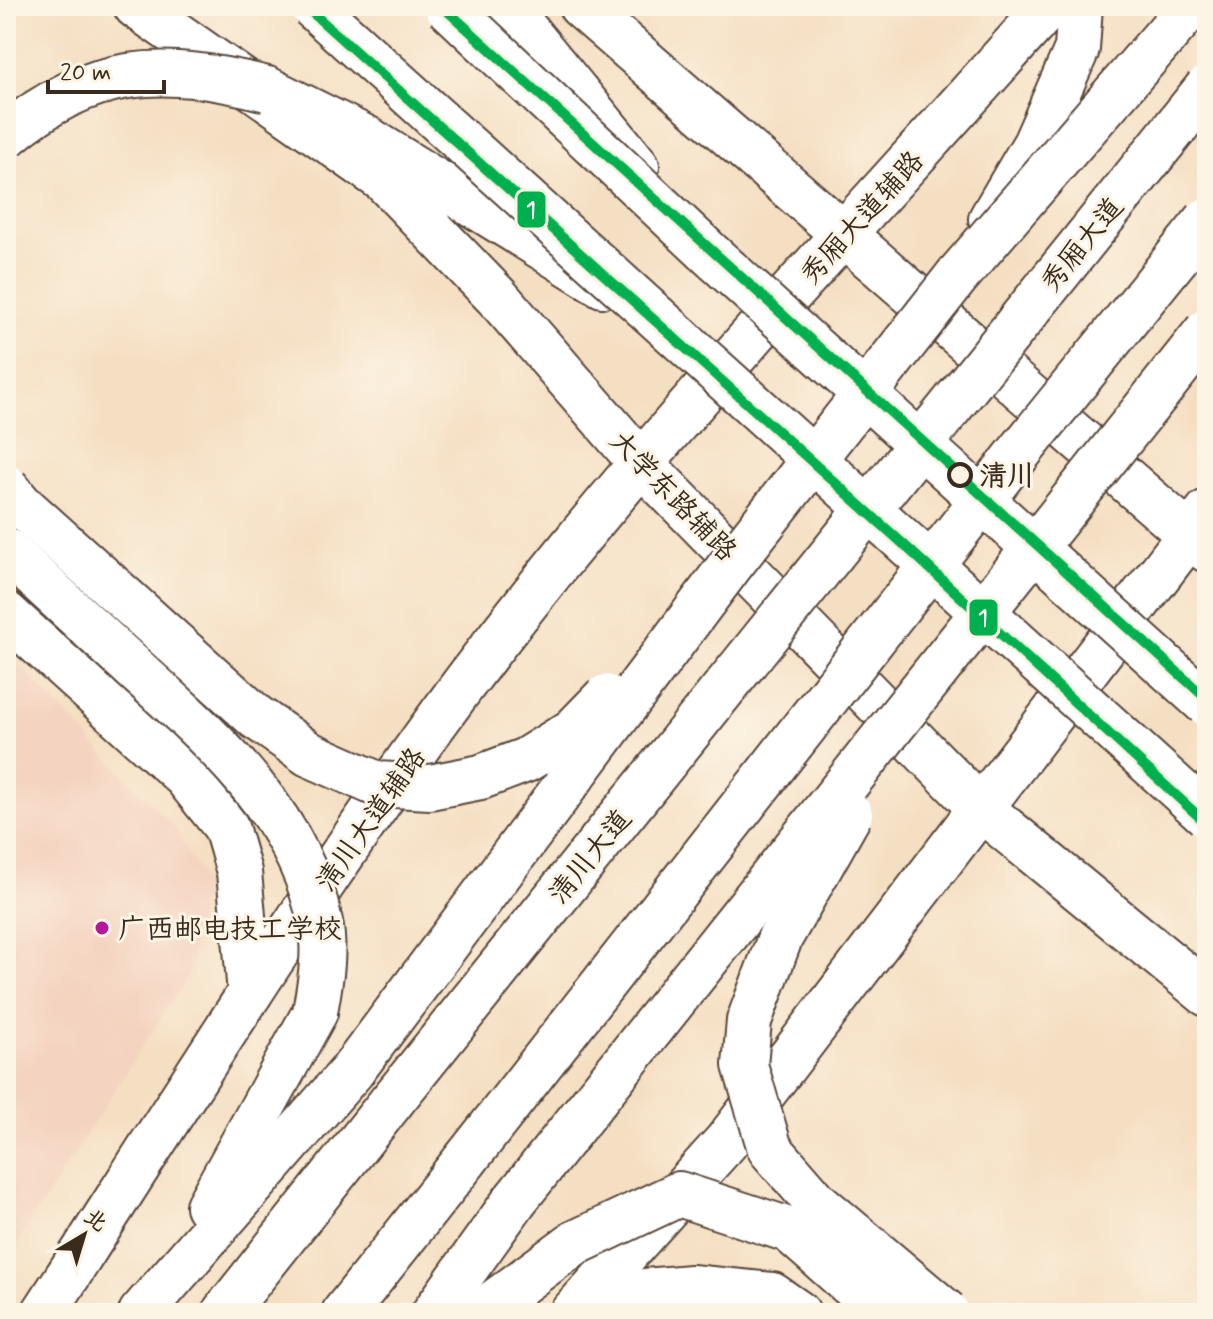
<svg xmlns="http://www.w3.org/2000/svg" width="1213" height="1319" font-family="Mynerve,'LXGW WenKai TC',sans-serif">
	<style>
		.built { fill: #f4d3c0 }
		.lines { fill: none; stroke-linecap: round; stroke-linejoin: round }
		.tertiary-casing { stroke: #574537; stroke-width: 48 }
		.secondary-casing { stroke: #574537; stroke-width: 48 }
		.trunk-casing { stroke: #574537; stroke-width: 48 }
		.tertiary { stroke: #fff; stroke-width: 44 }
		.secondary { stroke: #fff; stroke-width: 44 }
		.trunk { stroke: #fff; stroke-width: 44 }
		.primary-bridge-casing { stroke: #574537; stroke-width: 48; stroke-linecap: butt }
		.trunk-bridge-casing { stroke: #574537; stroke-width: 48; stroke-linecap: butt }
		.primary-bridge { stroke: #fff; stroke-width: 44 }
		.trunk-bridge { stroke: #fff; stroke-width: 44 }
		.metro-1-casing { stroke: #fcf5e5; stroke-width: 16 }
		.metro-1 { stroke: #00b04f; stroke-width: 10 }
		.stop-dot { fill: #fcf5e5; stroke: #3b2a1e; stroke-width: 4 }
		.poi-dot { fill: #b5179e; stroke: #fcf5e5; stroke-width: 3 }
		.labels { text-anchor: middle; stroke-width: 6; stroke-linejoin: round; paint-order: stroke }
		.street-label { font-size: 28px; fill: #3b2a1e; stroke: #fcf5e5 }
		.stop-label { font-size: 28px; font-weight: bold; fill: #3b2a1e; stroke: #fcf5e5; text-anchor: start }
		.poi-label { font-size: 28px; fill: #3b2a1e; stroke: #fcf5e5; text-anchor: start }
		.line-badge { stroke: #fcf5e5; stroke-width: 3 }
		.badge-label { font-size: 22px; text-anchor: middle; font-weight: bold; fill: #fff }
	</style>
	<rect width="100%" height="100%" fill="#fcf5e5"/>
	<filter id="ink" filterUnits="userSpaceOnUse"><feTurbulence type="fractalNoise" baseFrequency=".0125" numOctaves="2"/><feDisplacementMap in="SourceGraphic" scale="16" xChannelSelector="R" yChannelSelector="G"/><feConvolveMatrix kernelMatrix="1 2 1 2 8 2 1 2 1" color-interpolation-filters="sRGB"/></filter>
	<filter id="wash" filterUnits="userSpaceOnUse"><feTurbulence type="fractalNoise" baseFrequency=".006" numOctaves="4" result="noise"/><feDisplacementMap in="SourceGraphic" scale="32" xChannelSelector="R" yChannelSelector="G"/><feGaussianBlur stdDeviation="1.8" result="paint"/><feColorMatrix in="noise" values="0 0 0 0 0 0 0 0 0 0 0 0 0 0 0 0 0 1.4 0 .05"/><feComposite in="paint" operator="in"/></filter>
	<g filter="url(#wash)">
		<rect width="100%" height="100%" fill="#f5dfc3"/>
		<polygon class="built" points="6,652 174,827 205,884 190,972 6,1260"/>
	</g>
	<g filter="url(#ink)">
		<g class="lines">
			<defs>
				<g id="tertiary">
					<polyline points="136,6 384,180 498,298 641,463 980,808 1207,994"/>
					<polyline points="581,6 1207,550"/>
				</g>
				<g id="secondary">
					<polyline points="6,614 186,777 226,827 239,872 250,993"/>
					<polyline points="588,1296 691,1287 772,1295 798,1313"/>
					<path d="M44,1313C180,1102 313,887 463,685C642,446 851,229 1049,6"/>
					<polyline points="572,1313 726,1142 1207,512"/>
				</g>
				<g id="trunk">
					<polyline points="506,6 637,166"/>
					<polyline points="267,89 366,138 603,285"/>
					<polyline points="991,219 1035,144 1077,49 1080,6"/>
					<polyline points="208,1206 315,1012"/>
					<polyline points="141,1313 352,1071"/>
					<polyline points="224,1313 392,1101"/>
					<polyline points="344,1313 466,1159"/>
					<polyline points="434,1313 515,1200"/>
					<polyline points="480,1313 573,1244"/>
				</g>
			</defs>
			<use href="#tertiary" class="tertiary-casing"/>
			<use href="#secondary" class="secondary-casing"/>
			<use href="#trunk" class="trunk-casing"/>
			<use href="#tertiary" class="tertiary"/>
			<use href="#secondary" class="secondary"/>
			<use href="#trunk" class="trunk"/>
			<defs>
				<g id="primary-bridge">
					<polyline points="312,6 1207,815"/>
					<polyline points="447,6 710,254 1207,704"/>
				</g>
				<g id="trunk-bridge">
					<path d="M6,136C90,64 164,63 267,89"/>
					<polyline points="6,487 20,504 256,717 309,754 377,784 430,787 481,777 526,760 573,731 606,697"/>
					<path d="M6,550C49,590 93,630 136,670C213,740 299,814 320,922C326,952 320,983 315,1012"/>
					<polyline points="850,814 780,938 749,1021 745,1065 770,1149 817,1203 947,1313"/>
					<polyline points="352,1071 729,567 958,275 1191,6"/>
					<polyline points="392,1101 1207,88"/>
					<polyline points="466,1159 1022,449 1207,220"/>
					<polyline points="515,1200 1207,331"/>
					<polyline points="573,1244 679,1194 789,1230 883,1313"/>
				</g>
			</defs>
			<use href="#primary-bridge" class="primary-bridge-casing"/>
			<use href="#trunk-bridge" class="trunk-bridge-casing"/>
			<use href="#primary-bridge" class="primary-bridge"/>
			<use href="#trunk-bridge" class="trunk-bridge"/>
			<defs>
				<g id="metro-1">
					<polyline points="305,6 900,541 1207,824"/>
					<polyline points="442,6 1207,699"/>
				</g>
			</defs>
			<use href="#metro-1" class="metro-1-casing"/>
			<use href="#metro-1" class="metro-1"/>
		</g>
	</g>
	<circle class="stop-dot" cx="960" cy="475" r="11"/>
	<circle class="poi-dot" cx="102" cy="928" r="8"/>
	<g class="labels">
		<g class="street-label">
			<text transform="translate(861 217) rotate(-48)" y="10">秀厢大道辅路</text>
			<text transform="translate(1081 244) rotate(-51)" y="10">秀厢大道</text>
			<text transform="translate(674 495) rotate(46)" y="10">大学东路辅路</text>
			<text transform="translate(370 819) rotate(-55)" y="10">清川大道辅路</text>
			<text transform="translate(589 856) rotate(-51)" y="10">清川大道</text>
		</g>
		<g class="stop-label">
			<text x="979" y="485">清川</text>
		</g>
		<g class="poi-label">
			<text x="118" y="938">广西邮电技工学校</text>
		</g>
	</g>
	<g class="line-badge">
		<rect x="516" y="190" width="31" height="39" rx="8" fill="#00b04f"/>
		<rect x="968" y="598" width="31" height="39" rx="8" fill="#00b04f"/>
	</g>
	<g class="badge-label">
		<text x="531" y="217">1</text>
		<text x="983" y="625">1</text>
	</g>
	<rect width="1213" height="1319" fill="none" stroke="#fcf5e5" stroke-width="32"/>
	<g transform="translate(84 1235) rotate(38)" stroke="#fcf5e5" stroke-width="6" paint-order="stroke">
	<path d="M0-6L14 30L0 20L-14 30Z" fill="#3b2a1e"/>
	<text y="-12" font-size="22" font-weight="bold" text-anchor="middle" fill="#3b2a1e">北</text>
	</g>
	<path d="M48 80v12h116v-12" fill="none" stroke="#3b2a1e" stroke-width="4"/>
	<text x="60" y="80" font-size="24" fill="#3b2a1e" stroke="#fcf5e5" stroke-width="6" paint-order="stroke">20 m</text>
</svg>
